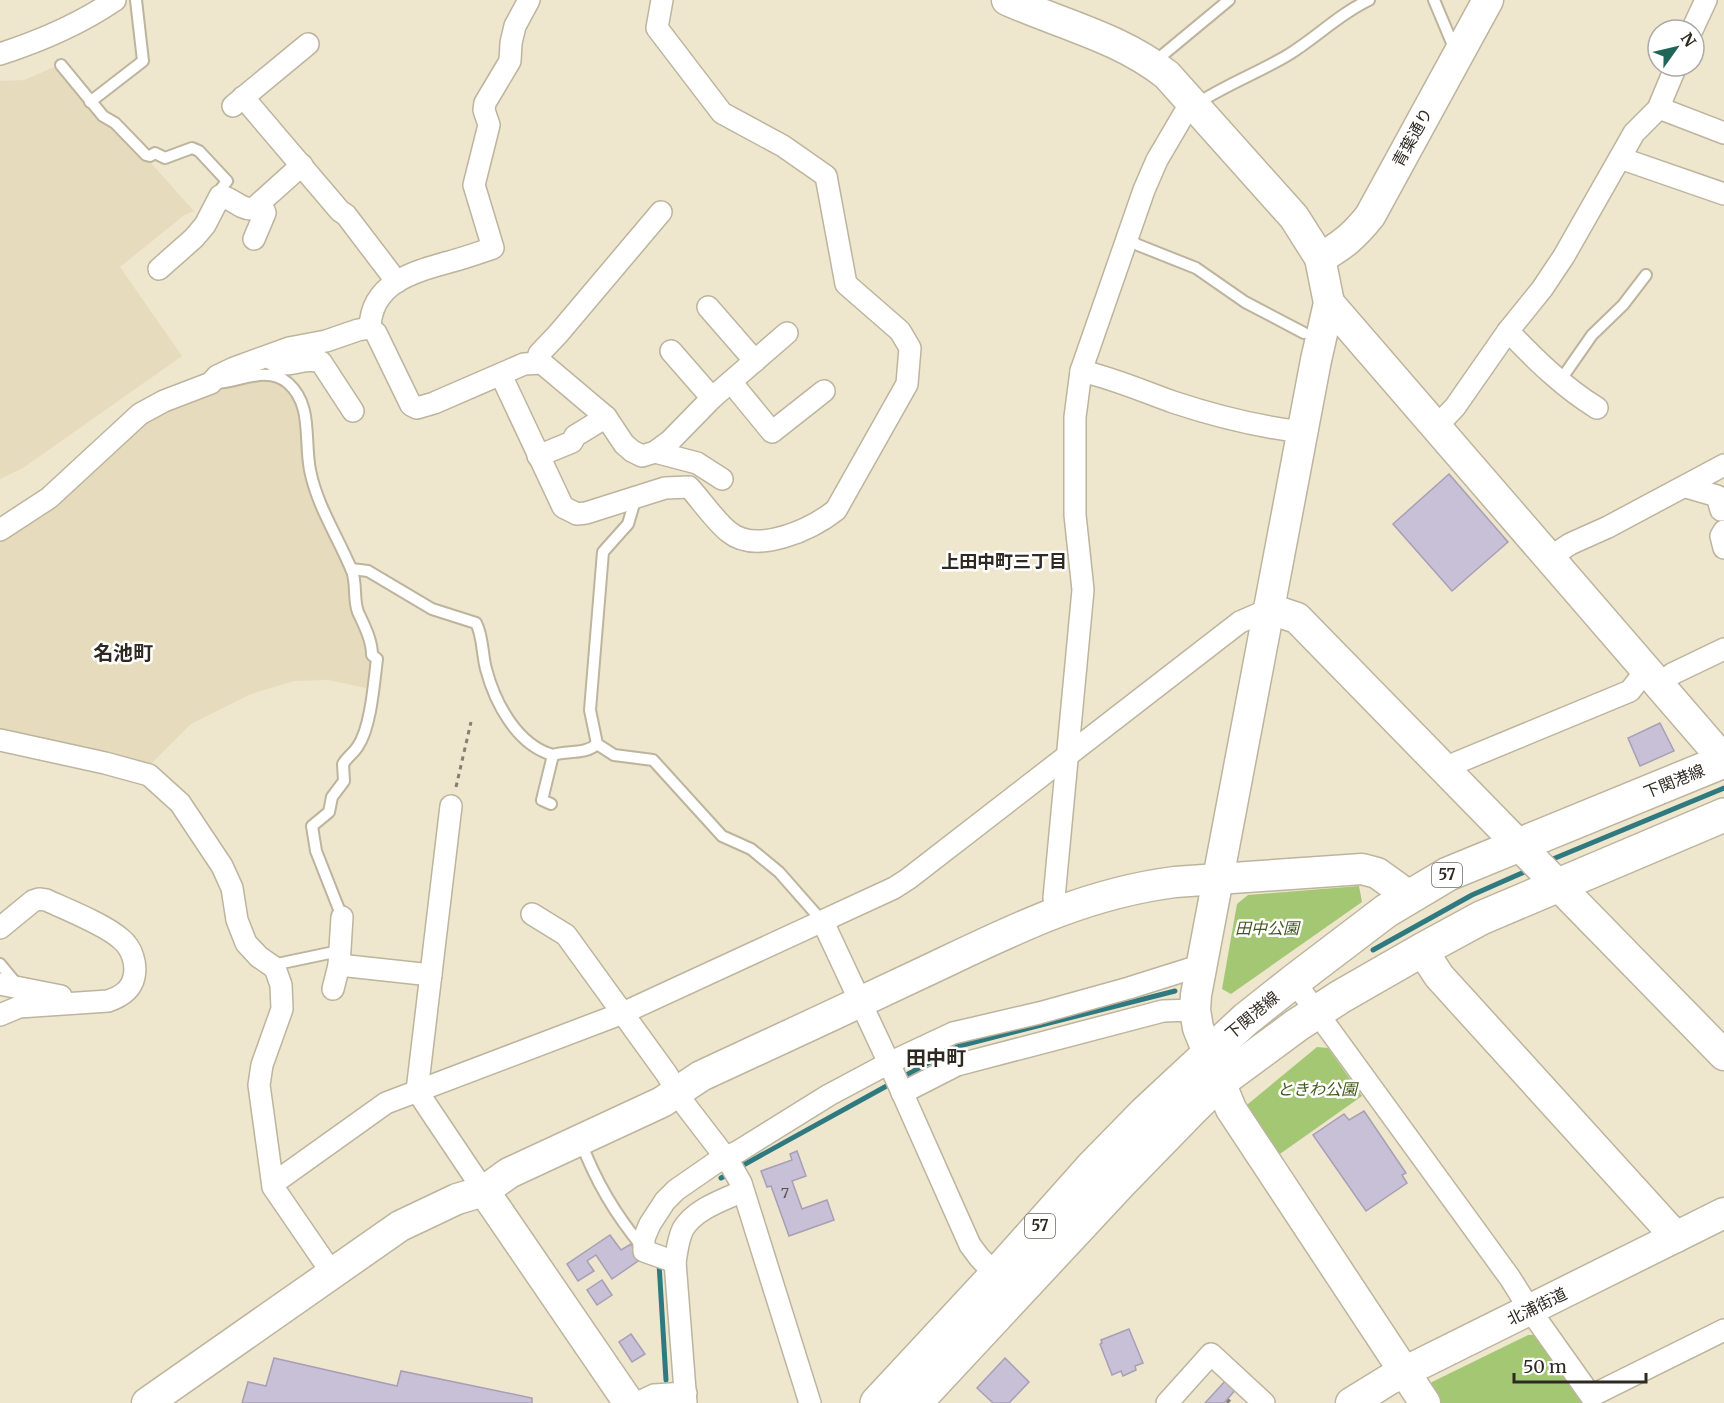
<svg xmlns="http://www.w3.org/2000/svg" width="1724" height="1403" font-family="Merriweather,'Noto Sans JP',serif">
	<style>
		.built { fill: #e7dbbd }
		.green { fill: #a3c773 }
		.lines { fill: none; stroke-linecap: round; stroke-linejoin: round }
		.stream { stroke: #2f7a80; stroke-width: 5 }
		.building { fill: #c8c0d7; stroke: #a79fb5; stroke-width: 1.5 }
		.lane-casing { stroke: #bdb49e; stroke-width: 14 }
		.street-casing { stroke: #bdb49e; stroke-width: 24 }
		.secondary-casing { stroke: #bdb49e; stroke-width: 33 }
		.primary-casing { stroke: #bdb49e; stroke-width: 36 }
		.path { stroke: #857f70; stroke-width: 3; stroke-dasharray: 4.5 4.5; stroke-linecap: butt }
		.lane { stroke: #fff; stroke-width: 10 }
		.street { stroke: #fff; stroke-width: 21 }
		.secondary { stroke: #fff; stroke-width: 30 }
		.primary { stroke: #fff; stroke-width: 33 }
		.labels { text-anchor: middle; stroke-width: 5; stroke-linejoin: round; paint-order: stroke }
		.number-label { font-size: 14px; fill: #54504f }
		.shield { fill: #fff; stroke: #6d6a64; stroke-width: 1.5 }
		.shield-label { font-size: 15px; font-weight: bold; fill: #2e2a22 }
		.street-label { font-size: 16px; fill: #2e2a22; stroke: #fff }
		.park-label { font-size: 16px; font-style: italic; fill: #42591d; stroke: #fff }
		.neighbourhood-label { font-size: 18px; font-weight: bold; fill: #2e2a22; stroke: #fff }
		.quarter-label { font-size: 20px; font-weight: bold; fill: #2e2a22; stroke: #fff }
	</style>
	<rect width="100%" height="100%" fill="#efe6ce"/>
	<g class="built">
		<polygon points="59,65 114,127 149,161 194,211 183,216 120,267 182,356 23,468 0,479 0,81 24,80"/>
		<polygon points="243,380 268,380 280,384 300,407 307,470 350,576 369,647 368,659 374,663 371,689 328,680 294,681 251,694 191,724 149,766 0,729 0,541 42,517 140,424 156,413"/>
	</g>
	<g class="green">
		<polygon points="1359,886 1362,902 1231,994 1222,989 1237,904 1248,895"/>
		<polygon points="1317,1047 1328,1048 1362,1096 1277,1156 1245,1112 1248,1104"/>
		<polygon points="1528,1335 1535,1335 1583,1403 1439,1403 1429,1388 1432,1382"/>
	</g>
	<g class="lines">
		<g class="stream">
			<polyline points="1548,861 1724,788"/>
			<polyline points="1373,950 1472,895 1529,870"/>
			<polyline points="901,1078 959,1046 1175,991"/>
			<polyline points="738,1168 892,1083"/>
			<polyline points="721,1178 730,1173"/>
			<polyline points="659,1263 666,1380"/>
		</g>
	</g>
	<g class="building">
		<polygon points="1449,474 1508,542 1452,591 1393,524"/>
		<polygon points="1660,723 1674,751 1640,766 1628,738"/>
		<polygon points="1364,1111 1406,1173 1402,1175 1407,1183 1366,1211 1313,1135 1344,1114 1349,1120"/>
		<polygon points="797,1151 806,1176 792,1181 802,1209 827,1200 834,1220 789,1236 771,1186 767,1187 761,1171 792,1160 790,1154"/>
		<polygon points="610,1235 621,1250 631,1244 641,1259 612,1279 596,1255 587,1261 594,1271 578,1281 567,1264"/>
		<polygon points="602,1280 612,1295 597,1305 587,1290"/>
		<polygon points="1129,1329 1143,1363 1135,1366 1136,1370 1123,1376 1121,1371 1112,1375 1100,1344 1102,1343 1101,1340"/>
		<polygon points="631,1334 645,1354 632,1362 619,1342"/>
		<polygon points="274,1358 397,1386 401,1371 532,1398 532,1403 242,1403 248,1382 266,1386"/>
		<polygon points="1005,1358 1029,1382 1009,1403 993,1403 977,1388"/>
		<polygon points="1227,1379 1237,1388 1224,1403 1205,1403"/>
	</g>
	<g class="lines">
		<defs>
			<g id="lane">
				<polyline points="1434,0 1455,50"/>
				<polyline points="1153,63 1229,0"/>
				<polyline points="61,65 103,116 115,123 146,155 150,156 155,153 165,158 192,148 199,151 227,181 221,189 220,196"/>
				<polyline points="90,102 143,61 136,0"/>
				<path d="M1195,105C1225,85 1258,73 1288,55C1316,38 1339,14 1369,0"/>
				<polyline points="1128,238 1138,245 1196,268 1245,302 1304,333"/>
				<polyline points="1560,381 1592,335 1623,305 1646,275"/>
				<path d="M217,383C240,382 267,365 288,383C313,405 304,440 310,470C317,506 338,537 352,571C357,584 353,599 358,612C364,625 372,640 372,655L377,659C374,682 371,727 358,746C354,753 347,757 343,764L344,781L332,797L329,812L312,826L316,851L342,917"/>
				<polyline points="636,497 628,524 603,552 590,710 597,744 614,755 653,760 722,836 751,849 779,872 823,922"/>
				<path d="M351,569L368,571L432,609L476,623C483,636 482,654 486,669C495,703 517,745 553,755L542,800L551,804"/>
				<path d="M553,755C567,750 585,755 597,744"/>
				<polyline points="0,964 19,987"/>
				<polyline points="275,968 282,963 339,951"/>
				<path d="M580,1140C596,1182 615,1214 643,1248"/>
			</g>
			<g id="street">
				<polyline points="1692,30 1706,0"/>
				<path d="M0,54C40,41 80,24 115,0"/>
				<polyline points="243,97 340,211 346,215 397,282"/>
				<polyline points="233,106 308,44"/>
				<polyline points="1659,108 1724,133"/>
				<polyline points="1620,158 1724,194"/>
				<polyline points="254,239 265,213 261,203"/>
				<path d="M159,269L194,238L205,225L220,196C231,197 240,209 251,209C255,208 295,171 302,165"/>
				<polyline points="708,307 755,361"/>
				<path d="M370,328C371,283 413,272 449,262C464,258 478,253 493,248L474,185L489,125L484,110L485,103L510,61L511,43L515,26L529,0"/>
				<path d="M1508,331C1536,360 1563,387 1597,408"/>
				<polyline points="671,351 712,398"/>
				<path d="M269,356C286,374 300,355 321,362L353,411"/>
				<polyline points="537,363 539,354 558,334 661,212"/>
				<path d="M1081,371C1113,378 1142,391 1173,402C1215,416 1260,427 1303,432"/>
				<path d="M501,375L563,507L577,514L586,513L665,488L689,487C701,500 715,521 729,532C757,555 812,529 836,510L907,384L910,348L900,331L846,284L826,176L783,146L722,113L657,28L662,0"/>
				<polyline points="731,382 772,432 824,391"/>
				<polyline points="1435,428 1455,407 1508,331 1542,289 1564,256 1634,133 1658,109 1676,66"/>
				<polyline points="655,452 697,463 722,479"/>
				<polyline points="538,456 572,442 575,436 606,417"/>
				<polyline points="1686,487 1717,496 1721,510"/>
				<polyline points="0,530 49,498 140,414 164,401 211,383 217,376 234,368 289,348 326,341 358,330 370,328 376,333 408,399 411,405 417,408 434,403 524,364 542,363 606,417 624,444 632,451 642,456 655,452 670,441 712,398 787,333"/>
				<polyline points="1724,531 1721,536 1724,548"/>
				<polyline points="1549,558 1570,544 1608,527 1724,465"/>
				<polyline points="1672,674 1724,649"/>
				<polyline points="0,740 105,763 149,775 180,803 222,866 232,888 237,920 246,943 259,957 275,968 281,985 282,1009 262,1065 259,1085 273,1187 332,1273"/>
				<polyline points="1445,770 1456,763 1630,691 1646,670"/>
				<polyline points="451,806 417,1091 484,1191"/>
				<polyline points="1057,912 1054,898 1083,590 1075,515 1075,417 1081,371 1144,190 1157,160 1191,102"/>
				<polyline points="532,914 566,935 666,1073 686,1106 729,1162 741,1183 810,1403"/>
				<polyline points="823,922 889,1063 970,1245 979,1257 1004,1284"/>
				<path d="M0,928L33,901L39,899L46,900C66,909 106,925 121,939C132,948 137,964 134,977C131,991 120,997 108,1001L19,1007L0,1015"/>
				<polyline points="339,965 431,975"/>
				<polyline points="1294,981 1510,1278 1530,1310 1591,1396 1724,1330"/>
				<polyline points="0,984 61,996"/>
				<polyline points="333,989 339,965 342,917"/>
				<polyline points="902,1093 957,1065 1163,1011 1195,1010"/>
				<polyline points="274,1183 386,1103 623,1013 894,888 908,879 1240,622 1270,609"/>
				<polyline points="675,1262 644,1251 644,1238 650,1224 665,1201 676,1190 715,1163 739,1151 829,1095 889,1063 953,1033 1039,1013 1129,988 1202,965"/>
				<polyline points="637,1403 654,1395 686,1393"/>
				<path d="M686,1403L675,1262C677,1251 678,1239 683,1229C695,1209 723,1200 743,1191"/>
				<polyline points="1167,1403 1211,1354 1264,1403"/>
			</g>
			<g id="secondary">
				<path d="M1007,0C1061,24 1121,38 1167,75L1294,217L1320,258L1329,303L1316,360L1196,995L1195,1010L1198,1028L1231,1109L1425,1403"/>
				<path d="M1320,258C1342,246 1354,236 1370,216L1488,0"/>
				<polyline points="1329,303 1724,760"/>
				<polyline points="1270,609 1297,618 1724,1055"/>
				<polyline points="1422,950 1439,976 1676,1237"/>
				<polyline points="484,1191 629,1403"/>
				<path d="M147,1403L400,1226L457,1199L484,1191L509,1173L662,1102L701,1076C775,1042 850,1007 924,972C1009,932 1081,894 1175,882L1362,869L1377,873L1409,896"/>
				<polyline points="1351,1403 1390,1379 1724,1213"/>
			</g>
			<g id="primary">
				<polyline points="877,1403 995,1276 1094,1165 1145,1113 1246,1019 1294,981 1386,911 1448,874 1724,761"/>
				<polyline points="915,1403 1120,1183 1195,1106 1221,1081 1297,1025 1340,997 1422,950 1481,918 1724,815"/>
			</g>
		</defs>
		<use href="#lane" class="lane-casing"/>
		<use href="#street" class="street-casing"/>
		<use href="#secondary" class="secondary-casing"/>
		<use href="#primary" class="primary-casing"/>
		<g class="path">
			<polyline points="456,787 471,722"/>
			<polyline points="1227,1403 1232,1397"/>
		</g>
		<use href="#lane" class="lane"/>
		<use href="#street" class="street"/>
		<use href="#secondary" class="secondary"/>
		<use href="#primary" class="primary"/>
	</g>
	<g class="labels">
		<g class="number-label">
			<text x="785" y="1198">7</text>
		</g>
		<g class="shield">
			<rect x="1432" y="863" width="30" height="24" rx="4.5"/>
			<rect x="1025" y="1214" width="30" height="24" rx="4.5"/>
		</g>
		<g class="shield-label">
			<text x="1447" y="880">57</text>
			<text x="1040" y="1231">57</text>
		</g>
		<g class="street-label">
			<text transform="translate(1412 137) rotate(-61)" y="6">青葉通り</text>
			<text transform="translate(1674 781) rotate(-22)" y="6">下関港線</text>
			<text transform="translate(1252 1015) rotate(-40)" y="6">下関港線</text>
			<text transform="translate(1537 1306) rotate(-26)" y="6">北浦街道</text>
		</g>
		<g class="park-label">
			<text x="1267" y="934">田中公園</text>
			<text x="1317" y="1095">ときわ公園</text>
		</g>
		<g class="neighbourhood-label">
			<text x="1004" y="568">上田中町三丁目</text>
		</g>
		<g class="quarter-label">
			<text x="123" y="660">名池町</text>
			<text x="936" y="1065">田中町</text>
		</g>
	</g>
	<g transform="translate(1676 48) rotate(56)"><circle r="28" fill="#ffffff" stroke="#abaaa7" stroke-width="1.5"/>
	<path d="M0-4.5L10 22L0 15L-10 22Z" fill="#206658"/>
	<text y="-9" font-size="16" font-weight="bold" text-anchor="middle" fill="#2e2a22">N</text>
	</g>
	<path d="M1514 1373v9h132v-9" fill="none" stroke="#2e2a22" stroke-width="3"/>
	<text x="1523" y="1373" font-size="18" fill="#2e2a22" stroke="#ffffff" stroke-width="4.5" paint-order="stroke">50 m</text>
</svg>
